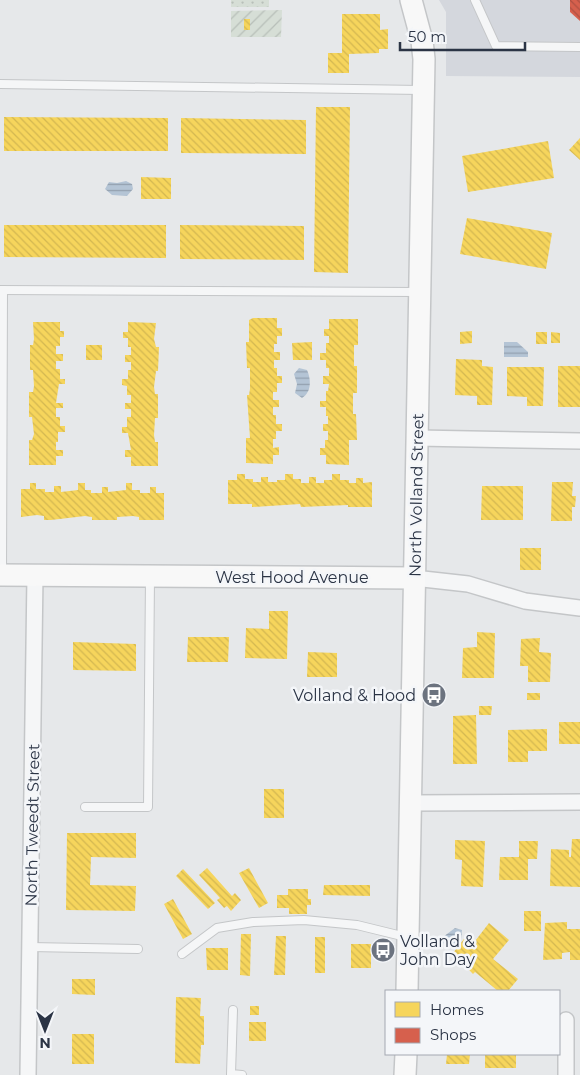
<svg xmlns="http://www.w3.org/2000/svg" width="580" height="1075" font-family="Montserrat,sans-serif">
	<style>
		.built { fill: #d4d7dd }
		.park { fill: url(#park-dots) }
		.garden { fill: url(#garden-furrows) }
		.water { fill: url(#water-rules) }
		.homes { fill: url(#homes-back-hatch) }
		.shops { fill: url(#shops-back-hatch) }
		.lines { fill: none; stroke-linecap: round; stroke-linejoin: round }
		.lane-casing { stroke: #c4c6c8; stroke-width: 10 }
		.street-casing { stroke: #c4c6c8; stroke-width: 18 }
		.secondary-casing { stroke: #c4c6c8; stroke-width: 24 }
		.lane { stroke: #f5f6f7; stroke-width: 8 }
		.street { stroke: #f5f6f7; stroke-width: 15 }
		.secondary { stroke: #f8f8f8; stroke-width: 21 }
		.labels { text-anchor: middle; stroke-width: 5; stroke-linejoin: round; paint-order: stroke }
		.street-label { font-size: 16px; fill: #2b3445; stroke: #f4f6f9 }
		.poi-label { font-size: 16px; fill: #2b3445; stroke: #f4f6f9; text-anchor: end }
	</style>
	<defs>
		<pattern id="park-dots" width="8" height="8" patternUnits="userSpaceOnUse" patternTransform="scale(1.25)"><rect width="8" height="8" fill="#d6ded6"/><path d="M2 2h.1M6 6h.1" fill="none" stroke="#b8bfb9" stroke-width="1.8" stroke-linecap="round"/></pattern>
		<pattern id="garden-furrows" width="10" height="10" patternUnits="userSpaceOnUse" patternTransform="scale(1.25)"><rect width="10" height="10" fill="#d6ded6"/><path d="M-1 1l2-2M0 10L10 0M9 11l2-2" fill="none" stroke="#b8bfb9"/></pattern>
		<pattern id="water-rules" width="6" height="5" patternUnits="userSpaceOnUse" patternTransform="scale(1.25)"><rect width="6" height="5" fill="#b4c4d5"/><path d="M0 2.5h6" fill="none" stroke="#93a0af"/></pattern>
		<pattern id="homes-back-hatch" width="6" height="6" patternUnits="userSpaceOnUse" patternTransform="scale(1.25)"><rect width="6" height="6" fill="#f6d55c"/><path d="M-1 5l2 2M0 0l6 6M5-1l2 2" fill="none" stroke="#d3b751"/></pattern>
		<pattern id="shops-back-hatch" width="6" height="6" patternUnits="userSpaceOnUse" patternTransform="scale(1.25)"><rect width="6" height="6" fill="#d6604d"/><path d="M-1 5l2 2M0 0l6 6M5-1l2 2" fill="none" stroke="#ae5042"/></pattern>
	</defs>
	<rect width="100%" height="100%" fill="#e6e8ea"/>
	<polygon class="built" points="439,0 580,0 580,77 446,76 446,12"/>
	<rect class="park" x="231" y="0" width="38" height="7"/>
	<polygon class="garden" points="282,10 281,37 231,37 231,11"/>
	<g class="water">
		<polygon points="126,181 132,184 133,189 127,196 112,195 105,189 109,182 117,183"/>
		<polygon points="504,342 517,342 528,352 528,357 504,357"/>
		<path d="M299,368L307,370C311,379 312,392 302,398L295,393L297,384L294,374Z"/>
		<polygon points="455,928 462,930 461,939 453,945 445,946 442,941 443,937"/>
	</g>
	<g class="homes">
		<polygon points="342,14 380,14 380,30 388,29 388,49 379,49 379,53 349,54 349,73 328,73 328,53 342,53"/>
		<rect x="244" y="19" width="6" height="11"/>
		<polygon points="316,107 350,107 348,273 314,272"/>
		<polygon points="4,117 168,118 168,151 4,151"/>
		<polygon points="181,118 306,120 306,154 181,153"/>
		<polygon points="580,138 580,160 569,150"/>
		<polygon points="548,141 554,178 468,192 462,156"/>
		<polygon points="141,177 171,178 171,199 141,199"/>
		<polygon points="467,218 552,233 546,269 460,254"/>
		<polygon points="4,225 166,225 166,258 4,257"/>
		<polygon points="180,225 304,226 304,260 180,259"/>
		<polygon points="253,318 277,318 277,328 282,328 282,336 277,336 277,344 274,344 274,352 280,352 280,360 274,360 274,368 277,368 277,376 282,376 282,383 277,383 277,392 273,392 273,400 279,400 279,407 273,407 273,415 276,415 276,424 282,424 282,431 276,431 276,439 273,439 273,448 279,447 279,455 273,455 273,464 246,463 246,438 250,438 247,395 249,395 250,389 250,368 247,368 246,342 249,342 249,320"/>
		<polygon points="329,319 358,319 358,345 354,345 354,366 357,366 357,393 353,393 353,414 356,414 357,440 349,440 349,465 326,464 326,455 320,455 320,448 325,448 325,440 328,440 328,431 323,431 323,424 328,424 328,416 326,416 326,407 320,407 320,401 326,401 326,391 328,391 329,384 323,384 323,376 329,376 329,368 326,368 326,360 320,360 320,353 326,353 326,343 329,343 329,336 324,336 324,329 329,329"/>
		<polygon points="33,322 60,322 60,331 64,331 64,337 60,337 60,346 56,346 56,354 63,354 63,361 56,361 56,369 60,369 60,379 65,379 65,384 59,384 56,403 63,403 63,408 56,408 56,417 60,417 60,426 65,426 65,432 58,432 58,442 56,442 56,450 63,450 63,456 56,456 56,465 29,465 29,440 32,440 34,434 32,417 29,417 29,392 33,392 34,386 33,370 30,370 30,345 33,345 34,339"/>
		<polygon points="128,322 156,323 154,339 156,347 159,347 158,371 156,371 154,387 155,394 158,394 158,418 155,418 154,435 155,442 158,442 158,466 131,466 131,457 125,457 125,450 131,450 128,433 122,433 122,427 127,427 127,417 131,417 131,409 125,409 125,403 131,403 131,395 127,395 127,386 122,385 122,379 128,379 128,370 131,370 131,362 125,362 125,355 131,355 131,347 128,347 128,338 123,338 123,332 128,332"/>
		<polygon points="472,331 472,343 460,344 460,332"/>
		<rect x="536" y="332" width="11" height="12"/>
		<polygon points="551,332 560,333 560,343 551,343"/>
		<polygon points="312,342 312,360 293,360 292,343"/>
		<rect x="86" y="345" width="16" height="15"/>
		<polygon points="456,359 482,360 482,366 493,367 492,405 477,405 477,396 455,395"/>
		<rect x="558" y="366" width="22" height="41"/>
		<polygon points="507,367 544,367 543,406 527,406 527,397 507,396"/>
		<polygon points="237,474 245,474 245,479 253,479 253,482 261,482 261,477 268,477 268,482 277,482 277,480 285,480 285,474 293,474 293,479 301,479 301,483 309,483 309,477 316,477 316,483 324,483 324,480 332,480 332,474 340,474 340,480 349,480 349,483 356,483 356,478 363,478 363,483 372,482 372,507 348,507 348,505 301,507 300,504 252,507 252,504 228,504 228,480 237,480"/>
		<polygon points="552,482 573,482 572,496 576,496 575,507 572,507 572,521 551,521"/>
		<polygon points="30,483 36,483 36,489 45,489 45,492 54,492 54,486 61,486 61,492 78,490 78,483 85,483 85,490 91,490 91,493 102,493 102,487 108,487 108,492 126,490 126,483 132,483 132,490 140,490 140,493 150,493 150,487 156,487 156,493 164,493 164,520 139,520 139,517 133,516 117,517 117,520 92,520 92,517 85,516 51,520 44,520 44,516 37,515 21,517 21,489 30,489"/>
		<polygon points="482,486 523,486 523,520 481,520"/>
		<rect x="520" y="548" width="21" height="22"/>
		<polygon points="269,611 288,611 287,659 245,658 246,628 269,629"/>
		<polygon points="477,632 495,633 494,678 462,678 463,648 477,647"/>
		<polygon points="188,637 229,637 228,662 187,662"/>
		<polygon points="540,638 539,652 551,653 550,682 528,682 528,666 520,666 521,639"/>
		<polygon points="73,642 136,644 136,671 73,670"/>
		<polygon points="308,652 337,653 337,677 307,677"/>
		<rect x="527" y="693" width="13" height="7"/>
		<polygon points="479,706 492,706 491,715 479,715"/>
		<polygon points="476,715 477,764 453,764 453,716"/>
		<rect x="559" y="722" width="21" height="22"/>
		<polygon points="547,729 547,751 528,751 528,762 508,762 508,730"/>
		<rect x="264" y="789" width="20" height="29"/>
		<polygon points="67,833 136,833 136,858 91,857 90,885 136,886 135,911 66,910"/>
		<polygon points="572,839 580,839 580,887 550,886 551,849 569,850 569,857 571,857"/>
		<polygon points="455,840 485,841 483,887 461,886 462,860 455,859"/>
		<polygon points="519,841 538,841 537,859 528,859 528,880 499,880 500,857 519,857"/>
		<polygon points="207,868 232,896 235,893 241,900 231,911 227,906 224,908 217,900 220,898 199,875"/>
		<polygon points="249,868 268,903 259,908 239,873"/>
		<polygon points="183,869 215,903 208,909 176,876"/>
		<polygon points="324,885 370,885 370,896 323,895"/>
		<polygon points="288,889 308,889 308,899 311,899 311,905 307,905 307,914 289,914 289,908 277,908 277,895 288,895"/>
		<polygon points="173,899 192,934 183,939 164,904"/>
		<rect x="524" y="911" width="17" height="20"/>
		<polygon points="567,922 567,929 580,929 580,960 570,960 570,952 562,953 562,959 543,960 545,923"/>
		<polygon points="489,923 509,940 493,959 518,979 508,991 498,991 475,972 473,974 453,953 464,939 472,945"/>
		<polygon points="241,934 251,934 250,976 240,975"/>
		<polygon points="276,936 286,936 285,975 274,975"/>
		<rect x="315" y="937" width="10" height="36"/>
		<rect x="351" y="944" width="20" height="24"/>
		<polygon points="206,948 228,948 228,970 207,970"/>
		<polygon points="72,979 95,979 95,995 72,994"/>
		<polygon points="176,997 201,998 200,1016 204,1016 204,1045 201,1045 200,1064 175,1063"/>
		<rect x="250" y="1006" width="9" height="9"/>
		<rect x="249" y="1022" width="17" height="19"/>
		<rect x="72" y="1034" width="22" height="30"/>
		<polygon points="447,1054 470,1054 469,1064 446,1064"/>
		<rect x="485" y="1054" width="31" height="14"/>
	</g>
	<polygon class="shops" points="570,0 580,0 580,21 570,12"/>
	<g class="lines">
		<defs>
			<g id="lane">
				<polyline points="475,0 496,46 580,47"/>
				<polyline points="0,84 421,90"/>
				<polyline points="0,290 418,292"/>
				<polyline points="2,573 3,290"/>
				<polyline points="85,807 148,807 150,577"/>
				<polyline points="30,947 138,949"/>
				<polyline points="182,954 217,928 253,922 304,920 357,925 406,937"/>
				<polyline points="233,1010 231,1074 242,1075"/>
			</g>
			<g id="street">
				<polyline points="417,438 580,441"/>
				<polyline points="414,578 468,584 525,601 580,608"/>
				<polyline points="411,803 580,802"/>
				<polyline points="566,1020 566,1075"/>
				<polyline points="28,1075 35,575"/>
			</g>
			<g id="secondary">
				<polyline points="0,575 414,578"/>
				<polyline points="407,991 424,59 422,41 411,0"/>
				<polyline points="405,1075 406,1054"/>
			</g>
		</defs>
		<use href="#lane" class="lane-casing"/>
		<use href="#street" class="street-casing"/>
		<use href="#secondary" class="secondary-casing"/>
		<use href="#lane" class="lane"/>
		<use href="#street" class="street"/>
		<use href="#secondary" class="secondary"/>
	</g>
	<defs>
		<symbol id="bus-disc" viewBox="-11 -11 22 22"><circle r="9.5" fill="#6c737f" stroke="#f4f6f9"/><path d="M-5-6H5V4H4V6H2V4H-2V6H-4V4H-5ZM-3.5-4V0h7V-4ZM-3.5 1.2v1.5H-2V1.2ZM2 1.2v1.5H3.5V1.2Z" fill="#fff"/></symbol>
	</defs>
	<g fill-rule="evenodd">
		<use href="#bus-disc" x="420" y="681" width="28" height="28"/>
		<use href="#bus-disc" x="369" y="936" width="28" height="28"/>
	</g>
	<g class="labels">
		<g class="street-label">
			<text transform="translate(416 495) rotate(-89)" y="6">North Volland Street</text>
			<text x="292" y="583">West Hood Avenue</text>
			<text transform="translate(32 825) rotate(-89)" y="6">North Tweedt Street</text>
		</g>
		<g class="poi-label">
			<text x="416" y="701">Volland &amp; Hood</text>
			<text x="400" y="947" text-anchor="start">Volland &amp;<tspan x="400" dy="18">John Day</tspan></text>
		</g>
	</g>
	<rect x="385" y="990" width="175" height="65" fill="#f4f6f9" stroke="#a4a8b1"/>
	<rect x="395" y="1002" width="25" height="15" fill="#f6d55c" stroke="#a4a8b1"/>
	<text x="430" y="1015" font-size="15" fill="#2b3445">Homes</text>
	<rect x="395" y="1028" width="25" height="15" fill="#d6604d" stroke="#a4a8b1"/>
	<text x="430" y="1040" font-size="15" fill="#2b3445">Shops</text>
	<g transform="translate(45 1030) rotate(180)" stroke="#f4f6f9" stroke-width="4" paint-order="stroke">
	<path d="M0-4L9 19L0 12L-9 19Z" fill="#2b3445"/>
	<text y="-8" font-size="14" font-weight="bold" text-anchor="middle" fill="#2b3445">N</text>
	</g>
	<path d="M400 42v8h125v-8" fill="none" stroke="#2b3445" stroke-width="2.5"/>
	<text x="408" y="42" font-size="15" fill="#2b3445" stroke="#f4f6f9" stroke-width="4" paint-order="stroke">50 m</text>
</svg>
